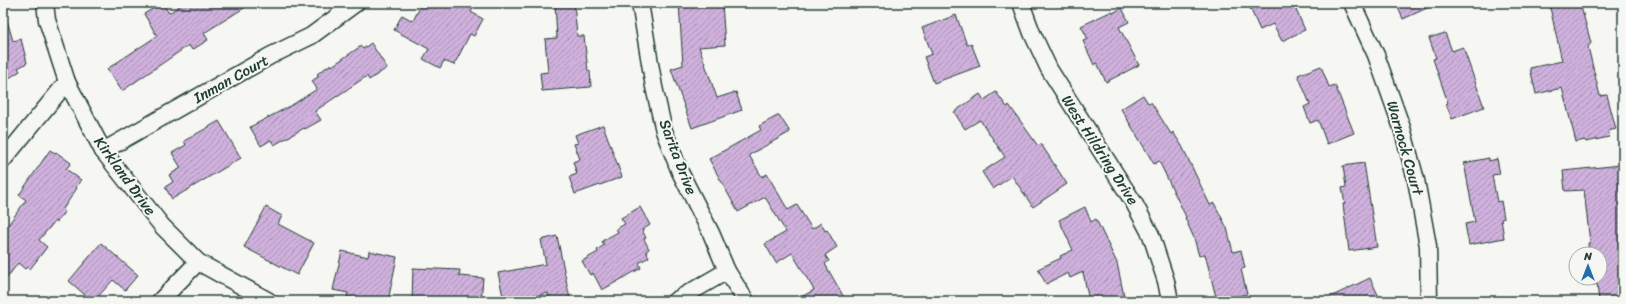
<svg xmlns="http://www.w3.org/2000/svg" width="1626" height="304" font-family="Sriracha,sans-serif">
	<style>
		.building { fill: url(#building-hatch); stroke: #1f3d34 }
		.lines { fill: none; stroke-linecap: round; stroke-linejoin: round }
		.street-casing { stroke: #1f3d34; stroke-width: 19 }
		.street { stroke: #f6f6f2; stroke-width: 16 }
		.labels { text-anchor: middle; stroke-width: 4; stroke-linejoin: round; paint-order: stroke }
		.street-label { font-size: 15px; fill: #1f3d34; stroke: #f6f6f2 }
	</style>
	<defs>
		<pattern id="building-hatch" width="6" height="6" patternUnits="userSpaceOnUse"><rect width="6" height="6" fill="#d0b1dd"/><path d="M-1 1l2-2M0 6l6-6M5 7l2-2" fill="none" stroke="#a891b4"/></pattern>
	</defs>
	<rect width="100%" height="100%" fill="#f6f6f2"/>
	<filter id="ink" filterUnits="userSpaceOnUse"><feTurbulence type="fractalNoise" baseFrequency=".025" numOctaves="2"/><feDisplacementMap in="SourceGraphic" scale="8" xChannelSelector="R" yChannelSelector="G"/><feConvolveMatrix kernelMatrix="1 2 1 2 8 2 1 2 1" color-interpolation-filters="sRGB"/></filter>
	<g filter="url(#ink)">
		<g class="building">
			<polygon points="162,3 169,13 184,3 252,3 204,33 208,40 192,50 189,45 122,91 107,69 157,36 144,14"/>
			<polygon points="422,3 476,3 471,12 483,19 474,36 470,34 454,65 444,61 440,68 423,59 429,49 394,30 402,15 413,21"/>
			<polygon points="555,3 574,3 577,36 584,36 588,71 590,71 591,87 542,91 540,73 548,72 545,39 557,38"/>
			<polygon points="679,3 722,3 725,45 699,47 717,98 736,92 742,110 692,128 671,69 683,65"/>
			<polygon points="1261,3 1293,3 1305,30 1282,41 1273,24 1260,30 1250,8"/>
			<polygon points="1396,3 1438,3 1403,19"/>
			<polygon points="1549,3 1580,3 1591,43 1588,47 1600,96 1607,95 1616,129 1608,131 1609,137 1586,142 1585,140 1576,142 1562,88 1536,94 1530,68 1562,61"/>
			<polygon points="1122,8 1129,22 1119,27 1139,65 1106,82 1097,63 1094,65 1083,41 1088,39 1081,26 1112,11 1113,13"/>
			<polygon points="956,15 967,45 971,43 980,66 934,83 924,57 932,54 922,28"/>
			<polygon points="6,17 13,41 21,39 27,63 18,68 20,71 3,82 3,18"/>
			<polygon points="1445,33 1452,51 1463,47 1484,107 1452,119 1446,104 1448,103 1433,59 1436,58 1429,38"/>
			<polygon points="371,43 387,68 369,80 367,76 315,111 321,120 305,129 304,128 274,145 271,140 261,146 250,127 292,105 317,89 312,81 319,76 317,74 331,64 332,66 361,46 363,49"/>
			<polygon points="1321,66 1329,87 1335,85 1354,133 1327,144 1318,120 1310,123 1304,107 1310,104 1298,75"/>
			<polygon points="996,92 1007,107 1009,105 1038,146 1041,144 1067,184 1033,207 1012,176 993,189 982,172 1005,157 980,120 965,129 954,112 980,94 984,100"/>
			<polygon points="1143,95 1148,103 1151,102 1171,134 1173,132 1182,146 1210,205 1214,203 1227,228 1233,252 1241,250 1245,268 1241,269 1247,294 1217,301 1205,254 1199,256 1194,238 1185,218 1186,217 1159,161 1154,164 1121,109"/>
			<polygon points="779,115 790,132 749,155 762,177 767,174 788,210 797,205 812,229 821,223 825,231 827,230 837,247 825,255 829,261 825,264 846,301 794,301 814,290 792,253 776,263 765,244 786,232 765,197 738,212 709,159 761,130 759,126"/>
			<polygon points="219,121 241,158 172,199 165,187 173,182 169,175 181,168 172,153 186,145 184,141"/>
			<polygon points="603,125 622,177 575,194 569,177 577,174 573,162 580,159 574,144 578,143 575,135"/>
			<polygon points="50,150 55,153 56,152 71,163 66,169 81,180 76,187 77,188 63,209 65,211 57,222 55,221 39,240 47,247 30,269 27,267 25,269 18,263 3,283 3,232 26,200 19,195"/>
			<polygon points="1489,158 1489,161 1497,159 1500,174 1492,175 1497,202 1501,201 1504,218 1501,219 1504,238 1469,245 1465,224 1475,222 1464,163"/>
			<polygon points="1364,163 1377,247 1349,251 1343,204 1345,204 1342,188 1346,187 1343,166"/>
			<polygon points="1621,165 1623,183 1623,214 1621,214 1623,233 1623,301 1599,301 1597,284 1592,285 1591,278 1600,278 1600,254 1589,254 1588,243 1590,243 1584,190 1565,191 1563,171"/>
			<polygon points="266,207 282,216 278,224 314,243 297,275 244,247"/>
			<polygon points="640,207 650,225 642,230 646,238 644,239 649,249 646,251 649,257 639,263 641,268 602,290 593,273 590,275 582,261 598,252 597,250 604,245 602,241 618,232 616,229 625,224 621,218"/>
			<polygon points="1085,207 1091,222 1096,219 1117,263 1125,301 1089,301 1083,272 1070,278 1068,273 1046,284 1038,269 1061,258 1060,256 1073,250 1059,220"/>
			<polygon points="557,236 570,299 550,301 548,293 522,299 523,301 504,301 498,273 546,264 541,240"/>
			<polygon points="101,243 138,275 125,290 113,280 94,301 92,301 69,281"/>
			<polygon points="342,251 368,257 369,251 397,257 388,301 365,301 347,297 348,293 333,290"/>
			<polygon points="413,268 460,270 459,276 483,278 481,301 412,300"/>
			<polygon points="1370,278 1381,301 1322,301"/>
		</g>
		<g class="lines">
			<defs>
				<g id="street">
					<polyline points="45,3 47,20 67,82 103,151 162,226 198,262 269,301"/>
					<polyline points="640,3 654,87 664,131 680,172 711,233 727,271 746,301"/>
					<polyline points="1021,3 1032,33 1049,69 1134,203 1151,235 1166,281 1170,301"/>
					<polyline points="1352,3 1376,55 1402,128 1416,180 1428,246 1429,301"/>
					<polyline points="103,151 270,56 311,36 356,3"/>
					<polyline points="3,160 67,82"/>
					<polyline points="160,301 198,262"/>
					<polyline points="675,301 727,271"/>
				</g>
			</defs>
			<use href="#street" class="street-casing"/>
			<use href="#street" class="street"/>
		</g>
	</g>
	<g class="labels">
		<g class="street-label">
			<text transform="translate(231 79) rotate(-29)" y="5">Inman Court</text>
			<text transform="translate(1405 148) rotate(74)" y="5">Warnock Court</text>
			<text transform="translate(1100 150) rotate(57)" y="5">West Hildring Drive</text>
			<text transform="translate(678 157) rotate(69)" y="5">Sarita Drive</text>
			<text transform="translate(125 176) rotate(54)" y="5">Kirkland Drive</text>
		</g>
	</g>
	<rect width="1626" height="304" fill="none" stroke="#f6f6f2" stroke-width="16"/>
	<rect x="8" y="8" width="1610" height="288" fill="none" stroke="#1f3d34" stroke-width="1.5" filter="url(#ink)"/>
	<g transform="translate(1588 266)"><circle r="19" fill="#f6f6f2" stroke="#a0aca6"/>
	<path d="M0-3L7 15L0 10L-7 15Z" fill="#1f6fb2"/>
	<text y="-6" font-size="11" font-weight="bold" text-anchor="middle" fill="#1f3d34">N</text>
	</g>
</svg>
